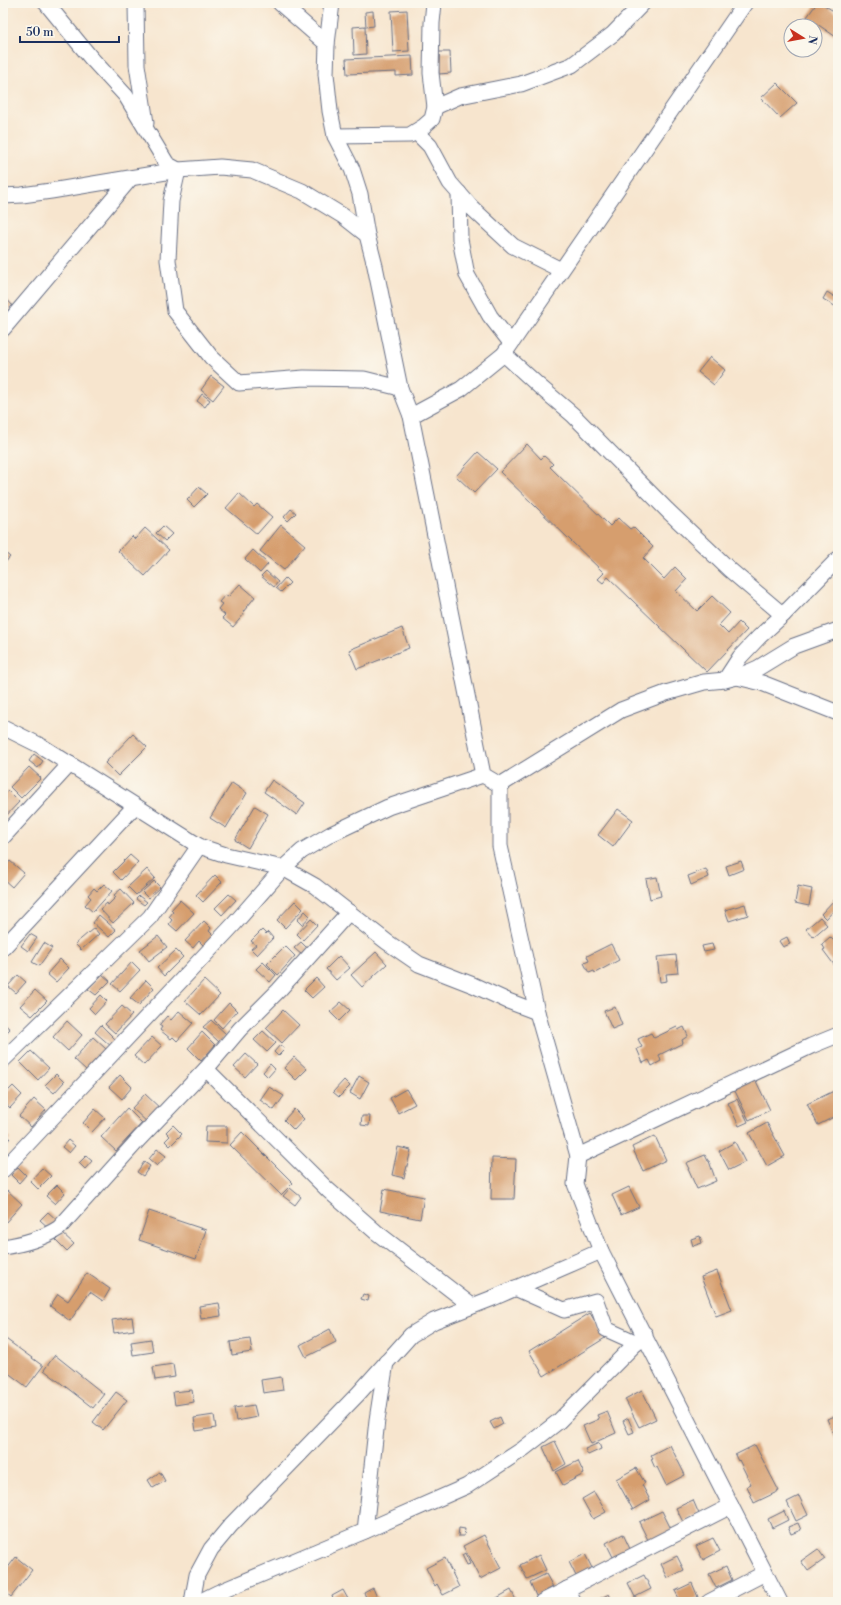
<svg xmlns="http://www.w3.org/2000/svg" width="841" height="1605" font-family="'Libre Bodoni',serif">
	<style>
		.building { fill: #d69e6e }
		.lines { fill: none; stroke-linecap: round; stroke-linejoin: round }
		.street-casing { stroke: #686f85; stroke-width: 17 }
		.street { stroke: #fff; stroke-width: 15 }
	</style>
	<rect width="100%" height="100%" fill="#fbf7ec"/>
	<filter id="ink" filterUnits="userSpaceOnUse"><feTurbulence type="fractalNoise" baseFrequency=".025" numOctaves="2"/><feDisplacementMap in="SourceGraphic" scale="8" xChannelSelector="R" yChannelSelector="G"/><feConvolveMatrix kernelMatrix="1 2 1 2 8 2 1 2 1" color-interpolation-filters="sRGB"/></filter>
	<filter id="wash" filterUnits="userSpaceOnUse"><feTurbulence type="fractalNoise" baseFrequency=".012" numOctaves="4" result="noise"/><feDisplacementMap in="SourceGraphic" scale="16" xChannelSelector="R" yChannelSelector="G"/><feGaussianBlur stdDeviation="0.9" result="paint"/><feColorMatrix in="noise" values="0 0 0 0 0 0 0 0 0 0 0 0 0 0 0 0 0 1.4 0 .05"/><feComposite in="paint" operator="in"/></filter>
	<g filter="url(#wash)">
		<rect width="100%" height="100%" fill="#f7e5ce"/>
		<g id="blocks">
			<g class="building">
				<polygon points="817,3 821,3 838,14 838,33 836,37 807,17"/>
				<polygon points="407,10 409,51 393,52 391,11"/>
				<polygon points="373,11 374,26 366,27 365,12"/>
				<polygon points="365,26 366,54 354,55 353,27"/>
				<polygon points="438,52 450,52 451,73 439,74"/>
				<polygon points="412,56 413,75 396,76 396,72 347,74 346,59"/>
				<polygon points="777,83 797,103 780,118 761,98"/>
				<polygon points="827,292 838,299 838,308 823,299"/>
				<polygon points="3,295 13,306 3,315"/>
				<polygon points="710,357 725,370 714,385 698,372"/>
				<polygon points="211,376 224,386 213,400 201,390"/>
				<polygon points="202,394 210,400 205,407 197,401"/>
				<polygon points="527,444 541,459 544,456 553,464 550,467 610,526 618,518 630,529 633,527 653,547 643,558 664,579 675,567 687,579 676,591 697,611 712,596 730,613 719,625 728,634 739,622 747,630 707,672 608,577 603,583 598,579 604,573 500,472"/>
				<polygon points="478,452 497,469 474,493 456,476"/>
				<polygon points="199,487 207,494 194,507 187,500"/>
				<polygon points="239,493 254,507 257,504 272,517 257,534 226,508"/>
				<polygon points="291,509 296,513 288,521 284,517"/>
				<polygon points="281,525 305,545 284,570 260,551"/>
				<polygon points="163,526 172,534 165,541 156,533"/>
				<polygon points="145,528 169,550 145,576 118,551 132,536 135,539"/>
				<polygon points="253,550 268,564 260,573 245,559"/>
				<polygon points="3,551 10,557 3,565"/>
				<polygon points="266,571 278,582 274,587 261,576"/>
				<polygon points="285,578 290,583 281,592 276,588"/>
				<polygon points="240,584 255,597 243,612 245,613 233,627 222,618 225,615 218,609 222,604 219,602 225,595 228,597"/>
				<polygon points="402,628 409,648 357,669 349,650"/>
				<polygon points="133,734 147,747 118,776 105,763"/>
				<polygon points="34,754 43,761 38,768 29,761"/>
				<polygon points="29,767 41,778 21,798 10,787"/>
				<polygon points="272,780 305,803 297,815 264,792"/>
				<polygon points="232,783 247,793 226,828 210,818"/>
				<polygon points="8,791 19,802 3,819 3,796"/>
				<polygon points="255,806 268,814 248,848 235,840"/>
				<polygon points="618,809 633,820 613,847 598,835"/>
				<polygon points="130,855 138,862 121,880 113,872"/>
				<polygon points="10,861 24,873 12,887 3,879 3,869"/>
				<polygon points="741,861 744,869 729,875 726,866"/>
				<polygon points="147,869 155,878 136,895 128,887"/>
				<polygon points="706,869 709,877 691,885 688,876"/>
				<polygon points="215,875 222,882 203,902 196,895"/>
				<polygon points="657,877 661,896 650,899 646,879"/>
				<polygon points="154,881 160,887 148,898 142,892"/>
				<polygon points="104,884 112,891 93,912 85,905 91,898 88,895 94,888 97,891"/>
				<polygon points="798,886 812,889 809,906 795,903"/>
				<polygon points="121,889 134,903 113,923 100,909 107,903 108,905 116,897 114,895"/>
				<polygon points="229,894 236,900 222,915 215,908"/>
				<polygon points="139,896 147,902 144,905 136,899"/>
				<polygon points="835,899 838,902 838,906 826,919 821,914"/>
				<polygon points="180,900 194,913 177,931 169,924 172,920 169,917 173,912 171,910"/>
				<polygon points="295,901 303,909 285,928 277,920"/>
				<polygon points="745,904 748,915 729,921 725,910"/>
				<polygon points="305,911 310,916 302,925 297,920"/>
				<polygon points="99,915 116,930 109,937 93,923"/>
				<polygon points="820,917 827,925 813,937 806,929"/>
				<polygon points="311,919 317,925 303,940 297,934"/>
				<polygon points="204,921 211,928 209,931 215,937 205,947 199,941 193,948 185,941"/>
				<polygon points="94,928 99,934 81,950 75,944"/>
				<polygon points="262,930 266,934 268,932 273,938 257,955 251,949 256,945 251,941"/>
				<polygon points="30,934 37,938 28,951 21,946"/>
				<polygon points="158,936 167,947 149,961 140,950"/>
				<polygon points="787,937 790,944 783,947 779,941"/>
				<polygon points="830,937 834,941 837,939 838,940 838,970 823,950 825,949 822,944"/>
				<polygon points="301,942 309,950 303,956 294,948"/>
				<polygon points="44,943 52,948 39,966 32,962"/>
				<polygon points="611,944 619,960 595,973 594,971 589,973 584,963 589,961 587,956"/>
				<polygon points="712,944 714,950 704,952 702,946"/>
				<polygon points="285,946 295,956 278,975 267,964"/>
				<polygon points="176,950 183,957 164,976 157,968"/>
				<polygon points="376,952 387,964 362,987 351,975"/>
				<polygon points="676,955 678,973 666,974 667,981 660,982 657,957"/>
				<polygon points="339,956 350,968 336,980 326,969"/>
				<polygon points="60,959 69,968 56,982 47,974"/>
				<polygon points="132,962 140,970 120,991 112,984"/>
				<polygon points="263,962 276,975 270,982 256,969"/>
				<polygon points="102,974 110,981 96,995 88,989"/>
				<polygon points="18,975 26,982 16,993 8,986"/>
				<polygon points="316,978 324,987 312,998 304,990"/>
				<polygon points="146,980 154,988 139,1005 130,998"/>
				<polygon points="204,980 220,995 201,1015 185,1001"/>
				<polygon points="35,990 47,1001 32,1016 20,1006"/>
				<polygon points="101,995 107,1001 95,1014 89,1008"/>
				<polygon points="341,1002 350,1010 339,1021 330,1012"/>
				<polygon points="229,1003 237,1011 222,1028 214,1020"/>
				<polygon points="122,1006 132,1015 115,1033 105,1024"/>
				<polygon points="615,1007 622,1025 612,1029 604,1011"/>
				<polygon points="283,1010 299,1025 282,1043 266,1028"/>
				<polygon points="179,1011 193,1023 177,1041 173,1037 171,1039 160,1030 162,1027 159,1025 167,1016 171,1020"/>
				<polygon points="211,1020 226,1034 219,1042 203,1027"/>
				<polygon points="67,1021 82,1035 68,1051 53,1037"/>
				<polygon points="3,1023 10,1029 3,1036"/>
				<polygon points="101,1025 117,1041 112,1047 95,1032"/>
				<polygon points="677,1027 678,1030 684,1027 688,1036 682,1040 683,1043 659,1055 661,1061 652,1066 649,1060 643,1063 637,1049 642,1047 638,1039 651,1033 654,1038"/>
				<polygon points="263,1031 276,1043 267,1052 254,1040"/>
				<polygon points="202,1032 215,1045 201,1061 188,1048"/>
				<polygon points="93,1037 106,1049 86,1070 74,1059"/>
				<polygon points="152,1037 162,1046 144,1065 134,1056"/>
				<polygon points="280,1045 285,1049 278,1056 274,1052"/>
				<polygon points="31,1051 49,1068 38,1080 20,1062"/>
				<polygon points="246,1054 257,1064 245,1077 234,1067"/>
				<polygon points="294,1057 307,1069 296,1080 284,1068"/>
				<polygon points="270,1064 275,1069 268,1077 263,1072"/>
				<polygon points="56,1074 64,1082 54,1093 45,1085"/>
				<polygon points="120,1075 132,1087 122,1099 109,1087"/>
				<polygon points="359,1076 369,1082 360,1099 350,1093"/>
				<polygon points="754,1077 770,1110 749,1120 733,1087"/>
				<polygon points="344,1080 350,1086 339,1097 333,1092"/>
				<polygon points="13,1086 22,1095 10,1108 3,1101 3,1096"/>
				<polygon points="269,1087 284,1096 274,1110 260,1100"/>
				<polygon points="406,1089 415,1104 398,1113 390,1098"/>
				<polygon points="838,1089 838,1115 818,1125 807,1104"/>
				<polygon points="145,1094 163,1111 150,1125 132,1108"/>
				<polygon points="34,1099 46,1110 31,1127 19,1116"/>
				<polygon points="737,1099 748,1122 739,1126 728,1103"/>
				<polygon points="127,1108 142,1123 116,1151 101,1137"/>
				<polygon points="95,1109 105,1118 92,1132 83,1123"/>
				<polygon points="294,1109 304,1119 294,1130 284,1120"/>
				<polygon points="362,1116 370,1116 369,1126 361,1125"/>
				<polygon points="767,1123 785,1156 767,1166 749,1133"/>
				<polygon points="173,1125 182,1134 170,1146 165,1141 170,1136 166,1132"/>
				<polygon points="206,1126 227,1126 227,1143 205,1142"/>
				<polygon points="4,1132 10,1138 3,1146 3,1133"/>
				<polygon points="242,1132 293,1183 281,1195 230,1145"/>
				<polygon points="655,1136 666,1160 643,1171 632,1147"/>
				<polygon points="68,1140 75,1146 69,1153 62,1147"/>
				<polygon points="735,1142 745,1162 729,1170 719,1151"/>
				<polygon points="398,1147 411,1150 404,1178 392,1175"/>
				<polygon points="157,1149 166,1156 157,1166 149,1159"/>
				<polygon points="705,1155 708,1161 709,1161 716,1181 697,1189 688,1169 689,1169 686,1163"/>
				<polygon points="86,1156 92,1161 85,1169 79,1163"/>
				<polygon points="492,1158 516,1159 514,1199 491,1199"/>
				<polygon points="144,1162 150,1166 143,1176 137,1172"/>
				<polygon points="18,1167 26,1175 19,1183 11,1175"/>
				<polygon points="42,1168 51,1176 38,1189 30,1181"/>
				<polygon points="57,1185 65,1193 55,1204 46,1196"/>
				<polygon points="629,1187 639,1207 621,1215 612,1195"/>
				<polygon points="290,1188 301,1197 295,1205 283,1196"/>
				<polygon points="384,1189 424,1197 420,1219 380,1211"/>
				<polygon points="7,1190 22,1204 5,1223 3,1221 3,1195"/>
				<polygon points="149,1211 206,1230 196,1259 139,1240"/>
				<polygon points="48,1212 58,1221 50,1229 40,1220"/>
				<polygon points="62,1233 74,1244 67,1251 56,1240"/>
				<polygon points="700,1236 702,1243 693,1246 691,1239"/>
				<polygon points="717,1271 732,1310 716,1316 701,1277"/>
				<polygon points="87,1273 110,1289 103,1301 90,1292 70,1321 50,1306 58,1294 68,1301"/>
				<polygon points="363,1294 369,1296 368,1301 361,1299"/>
				<polygon points="219,1303 221,1316 201,1319 199,1306"/>
				<polygon points="590,1313 605,1338 544,1376 529,1351"/>
				<polygon points="132,1317 134,1330 114,1333 112,1320"/>
				<polygon points="330,1329 336,1342 306,1357 300,1345"/>
				<polygon points="3,1337 43,1366 27,1387 3,1369"/>
				<polygon points="151,1339 153,1352 133,1355 131,1342"/>
				<polygon points="250,1339 252,1352 232,1355 230,1342"/>
				<polygon points="55,1355 104,1394 93,1408 44,1370"/>
				<polygon points="173,1364 175,1377 155,1380 153,1367"/>
				<polygon points="281,1377 283,1390 263,1393 261,1380"/>
				<polygon points="192,1390 194,1402 175,1405 173,1392"/>
				<polygon points="642,1390 656,1419 639,1427 625,1399"/>
				<polygon points="116,1392 127,1400 103,1430 93,1422"/>
				<polygon points="254,1405 257,1417 236,1421 234,1408"/>
				<polygon points="607,1411 616,1433 591,1444 583,1426 599,1419 597,1415"/>
				<polygon points="214,1415 216,1428 196,1431 194,1418"/>
				<polygon points="838,1415 838,1445 827,1419"/>
				<polygon points="500,1417 503,1424 494,1429 490,1422"/>
				<polygon points="628,1418 634,1432 629,1434 623,1421"/>
				<polygon points="555,1441 566,1464 554,1471 543,1447"/>
				<polygon points="599,1443 601,1449 588,1455 585,1449"/>
				<polygon points="670,1445 685,1475 666,1485 657,1467 655,1468 651,1459 653,1458 651,1455"/>
				<polygon points="755,1445 779,1491 754,1503 747,1486 751,1484 739,1460 738,1461 735,1455"/>
				<polygon points="578,1461 584,1474 563,1485 556,1472"/>
				<polygon points="636,1468 645,1483 642,1485 650,1500 633,1510 616,1479"/>
				<polygon points="160,1472 165,1481 153,1488 148,1480"/>
				<polygon points="594,1492 606,1512 593,1519 582,1499"/>
				<polygon points="799,1496 808,1515 796,1521 787,1502"/>
				<polygon points="693,1500 699,1514 683,1522 676,1508"/>
				<polygon points="662,1511 672,1531 649,1542 639,1522"/>
				<polygon points="784,1511 788,1520 772,1528 768,1519"/>
				<polygon points="798,1523 801,1530 791,1534 788,1527"/>
				<polygon points="459,1528 465,1529 464,1536 458,1536"/>
				<polygon points="623,1534 630,1549 613,1557 606,1543"/>
				<polygon points="484,1535 501,1568 480,1579 463,1546"/>
				<polygon points="713,1538 720,1551 703,1560 696,1546"/>
				<polygon points="818,1549 825,1559 808,1571 801,1561"/>
				<polygon points="465,1553 470,1564 467,1565 462,1555"/>
				<polygon points="585,1554 592,1568 576,1576 569,1562"/>
				<polygon points="539,1555 546,1570 527,1579 520,1565"/>
				<polygon points="677,1556 684,1570 668,1578 661,1564"/>
				<polygon points="16,1557 32,1570 11,1597 3,1590 3,1574"/>
				<polygon points="445,1558 459,1587 443,1595 437,1584 435,1586 426,1568"/>
				<polygon points="726,1566 732,1580 716,1588 709,1574"/>
				<polygon points="546,1574 553,1587 536,1596 530,1582"/>
				<polygon points="644,1575 651,1589 635,1597 628,1583"/>
				<polygon points="692,1583 698,1597 688,1602 681,1602 675,1591"/>
				<polygon points="373,1588 379,1602 357,1602 357,1601 366,1597 364,1593"/>
				<polygon points="343,1590 348,1599 342,1602 334,1602 332,1596"/>
				<polygon points="511,1590 517,1602 497,1602 495,1599"/>
				<polygon points="609,1594 613,1602 593,1602"/>
			</g>
		</g>
	</g>
	<g filter="url(#ink)">
		<use href="#blocks" fill-opacity="0" stroke="#686f85" stroke-width="1"/>
		<g class="lines">
			<defs>
				<g id="street">
					<polyline points="46,3 91,58 126,96 167,164 178,170 171,201 168,260 175,311 211,357 239,383 304,378 364,379 400,388"/>
					<polyline points="136,3 137,65 146,123"/>
					<polyline points="280,3 327,44"/>
					<polyline points="332,3 327,44 326,74 330,111 335,136 352,169 360,194 367,235"/>
					<polyline points="435,107 460,96 521,84 572,65 613,34 643,3"/>
					<polyline points="416,132 430,146 450,183 472,208 513,246 561,270"/>
					<polyline points="335,136 410,135 423,127 432,119 435,107 431,73 432,23 434,3"/>
					<polyline points="459,193 460,239 467,275 490,316 511,343"/>
					<polyline points="3,196 22,195 51,191 178,170 220,167 252,170 302,191 343,216 367,235 375,266 400,388 411,416 483,775 500,785 500,846 537,1012 578,1156 575,1184 601,1251 780,1602"/>
					<polyline points="3,329 130,179"/>
					<polyline points="504,354 539,386 573,415 667,510 730,570 783,615"/>
					<polyline points="411,416 461,389 504,354 745,3"/>
					<polyline points="737,677 762,683 838,713"/>
					<polyline points="725,680 740,657 759,637 783,615 838,559"/>
					<polyline points="3,727 41,746 199,846 226,855 283,868 315,886 387,942 419,964 473,985 508,1001 537,1012"/>
					<polyline points="500,785 621,710 666,693 704,682 725,680 737,677 758,668 794,646 838,630"/>
					<polyline points="3,837 70,764"/>
					<polyline points="3,948 135,806"/>
					<polyline points="3,1060 150,917 199,846"/>
					<polyline points="206,1069 328,1190 376,1232 472,1306"/>
					<polyline points="578,1156 811,1046 838,1035"/>
					<polyline points="3,1170 235,923 283,868 302,851 331,834 388,807 483,775"/>
					<path d="M3,1247C23,1244 42,1239 59,1228L139,1139L206,1069L240,1029L279,990L349,912"/>
					<polyline points="515,1288 564,1310 596,1301 606,1329 637,1343"/>
					<polyline points="365,1531 377,1420 386,1362"/>
					<polyline points="567,1589 574,1602"/>
					<polyline points="192,1602 197,1575 211,1549 231,1525 358,1394 411,1335 434,1321 493,1298 601,1251"/>
					<polyline points="199,1602 217,1593 365,1531 467,1486 523,1449 559,1421 645,1334"/>
					<polyline points="542,1602 731,1506"/>
					<polyline points="709,1602 765,1573"/>
				</g>
			</defs>
			<use href="#street" class="street-casing"/>
			<use href="#street" class="street"/>
		</g>
	</g>
	<rect width="841" height="1605" fill="none" stroke="#fbf7ec" stroke-width="16"/>
	<g transform="translate(803 38) rotate(101)"><circle r="19" fill="#fbf7ec" stroke="#a1a7b3"/>
	<path d="M0-3L7 15L0 10L-7 15Z" fill="#c8321e"/>
	<text y="-6" font-size="11" font-weight="bold" text-anchor="middle" fill="#1b2f5e">N</text>
	</g>
	<path d="M20 36v6h99v-6" fill="none" stroke="#1b2f5e" stroke-width="2"/>
	<text x="26" y="36" font-size="12" fill="#1b2f5e" stroke="#fbf7ec" stroke-width="3" paint-order="stroke">50 m</text>
</svg>
